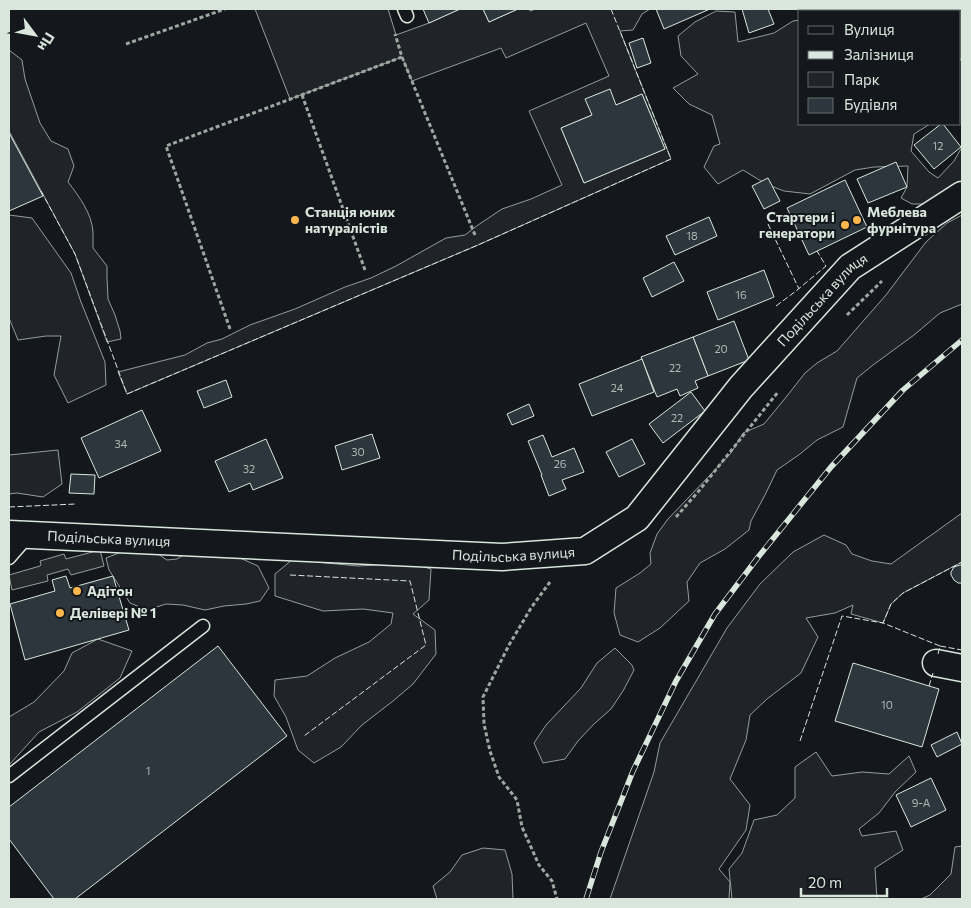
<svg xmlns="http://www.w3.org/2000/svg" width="971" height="908" font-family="Commissioner,sans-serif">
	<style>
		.green { fill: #202428; stroke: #939e99; fill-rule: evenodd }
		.parking { fill: #24282b; stroke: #939e99 }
		.building { fill: #2c363c; stroke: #d8e6dc }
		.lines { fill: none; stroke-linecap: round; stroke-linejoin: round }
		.lane-casing { stroke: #d8e6dc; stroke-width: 15 }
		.street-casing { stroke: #d8e6dc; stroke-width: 29 }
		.path { stroke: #9da8a2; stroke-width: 3; stroke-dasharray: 4 2.5; stroke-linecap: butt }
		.lane { stroke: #14181c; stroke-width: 12 }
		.street { stroke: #14181c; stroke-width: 26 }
		.rail-casing { stroke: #d8e6dc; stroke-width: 5.5 }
		.rail { stroke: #14181c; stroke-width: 4; stroke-dasharray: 11; stroke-linecap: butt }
		.fence { stroke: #d8e6dc; stroke-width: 1; stroke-dasharray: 6 2.5; stroke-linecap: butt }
		.poi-dot { fill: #ffb74d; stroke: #14181c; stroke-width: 2 }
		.labels { text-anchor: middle; stroke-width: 4; stroke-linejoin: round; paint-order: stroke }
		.number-label { font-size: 11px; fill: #adbab4 }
		.poi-label { font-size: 14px; font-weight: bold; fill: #d8e6dc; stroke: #14181c; text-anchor: start }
		.street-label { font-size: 14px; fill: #d8e6dc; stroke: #14181c }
	</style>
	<rect width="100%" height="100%" fill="#14181c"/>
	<g class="green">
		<path d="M255,9H388L396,35L429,23L460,9H483L489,22L518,9H529L530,11L536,9H650L642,14L633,30L620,31L671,159L478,245L127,394L118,372L185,355L207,343L222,339L250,325L295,309L345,287L371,278L396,266L446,238L465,235L478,225L502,209L531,199L562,185L529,111L609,76L586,23L506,58L501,48L412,81L402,57L290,99ZM642,94L665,149L584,183L561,128L592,115L586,99L616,105Z"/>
		<polygon points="819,9 962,9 962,55 960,61 960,11 817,11"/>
		<polygon points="716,11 735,12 738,42 774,33 793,21 800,20 800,124 930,124 914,134 911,151 929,172 938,178 954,161 962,147 962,181 956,184 928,204 912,204 901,198 907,187 908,166 874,167 855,170 810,194 784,191 766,184 743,170 718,184 704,167 714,146 720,144 712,115 689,104 673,88 698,74 681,56 678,36 695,22"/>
		<path d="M9,50L22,60L25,79L40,123L51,141L68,149L74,166L68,182C79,196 92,214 93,232C93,237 93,243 93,248L107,266V278L108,299L115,315L120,331L121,339L107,342L75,254L9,131Z"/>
		<polygon points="9,215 32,218 71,273 81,302 105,362 106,385 68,403 54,375 61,336 46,336 18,340 9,318"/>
		<polygon points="962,215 962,304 940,313 914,335 873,365 857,378 843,427 817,440 800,454 777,470 765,495 751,521 749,530 725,549 700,563 687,582 689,601 660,628 638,642 620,635 614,613 616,588 640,573 651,564 650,553 657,534 668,519 731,453 743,433 764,424 787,396 805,373 817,363 837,351 886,295 926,242 947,223"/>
		<polygon points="58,450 62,484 43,497 17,493 9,494 9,455"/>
		<polygon points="962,513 962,562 903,593 891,604 883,623 851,614 853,605 835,613 806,618 818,637 801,673 767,699 750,715 746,740 730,779 750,805 746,830 719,869 730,882 729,899 610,899 654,772 660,743 727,628 760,584 793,552 824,535 846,545 852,554 872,561 891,564"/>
		<polygon points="191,550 240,558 258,566 269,588 260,601 246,604 224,606 205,610 183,605 166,604 147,610 130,603 109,570 106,558 124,551 151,553 158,554 167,560 177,559"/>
		<polygon points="293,559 302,559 326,563 358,566 410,563 431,569 429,600 413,614 435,630 436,654 413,684 393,701 362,725 341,747 314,763 298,750 286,717 274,696 275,680 307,676 335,658 369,642 391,624 393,613 363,609 323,611 275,596 275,574"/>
		<polygon points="98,639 132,651 120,678 77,712 39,732 9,765 9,717 34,702 64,671 72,653"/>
		<polygon points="615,648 632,665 634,670 623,691 611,709 594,724 578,741 565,759 543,763 534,743 546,725 581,688 597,663"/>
		<polygon points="816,752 832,776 862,772 889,774 909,756 916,772 895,792 879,813 859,829 862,836 896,831 903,850 875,868 877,899 732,899 729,869 742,853 754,820 777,815 795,798 795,767"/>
		<polygon points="962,846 962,899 921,899 930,895 951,874 955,847"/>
		<polygon points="483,848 505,850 512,874 513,899 437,899 433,886 450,872 462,855"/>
	</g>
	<polygon class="parking" points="100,550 104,566 71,575 68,569 47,575 48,581 12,590 9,575 40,566 41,565 40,561 64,554 66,559"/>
	<g class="building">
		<polygon points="423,9 460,9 429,23"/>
		<polygon points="483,9 518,9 489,22"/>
		<polygon points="656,9 710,9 664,29"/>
		<polygon points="742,9 768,9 774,24 749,33"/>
		<polygon points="643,38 651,63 637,68 629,43"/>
		<polygon points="610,89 616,105 642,94 665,149 584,183 561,128 592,115 585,99"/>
		<polygon points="941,124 943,124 961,147 934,169 914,145"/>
		<polygon points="9,133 43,196 9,211"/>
		<polygon points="896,162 907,187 868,203 857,179"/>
		<polygon points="768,178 780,201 764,209 752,186"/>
		<polygon points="845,180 867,227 809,255 787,208"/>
		<polygon points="709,217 717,236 675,255 666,236"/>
		<polygon points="674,262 684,281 652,297 643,278"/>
		<polygon points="764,270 774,297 718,320 707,292"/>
		<polygon points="734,321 749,360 708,376 693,337"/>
		<polygon points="693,337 708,376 695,381 698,388 680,396 677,389 657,397 641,357"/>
		<polygon points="642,359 654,392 592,416 579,384"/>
		<polygon points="226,380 232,397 204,408 197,391"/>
		<polygon points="691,392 705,411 663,443 649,424"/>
		<polygon points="529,404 534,416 512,425 507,414"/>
		<polygon points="142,410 161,451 99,478 81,438"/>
		<polygon points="372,434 380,458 342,470 335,446"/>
		<polygon points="543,435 552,457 574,448 584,472 562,480 566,489 549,496 541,475 542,475 528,441"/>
		<polygon points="266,439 283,478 253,490 250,483 229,492 215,461"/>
		<polygon points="632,439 645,464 619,477 606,452"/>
		<polygon points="71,474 95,475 94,494 69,493"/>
		<polygon points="960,565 962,565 962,583 958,583 954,580 951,575 951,572 954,567"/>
		<polygon points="66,576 70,588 113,576 129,630 25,660 10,604 55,591 52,580"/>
		<polygon points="218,646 287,736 75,899 54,899 9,839 9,807"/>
		<polygon points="853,663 939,689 922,747 835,721"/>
		<polygon points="957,732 962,744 937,757 931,745"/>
		<polygon points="931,778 946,810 911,827 896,795"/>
	</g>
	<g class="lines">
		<defs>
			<g id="lane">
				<polyline points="404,9 407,16"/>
				<polyline points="9,558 29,535"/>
				<polyline points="9,776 203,626"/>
			</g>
			<g id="street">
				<path id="s1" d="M9,534L502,557L585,551L637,518L741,387L850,267L962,195"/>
				<polyline points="936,663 962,668"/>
			</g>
		</defs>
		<use href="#lane" class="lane-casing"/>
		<use href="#street" class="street-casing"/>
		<g class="path">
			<polyline points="126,44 225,9"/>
			<polyline points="402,57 475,235"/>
			<polyline points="302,95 365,270"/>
			<polyline points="847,315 882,281"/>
			<polyline points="230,329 166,146 402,57 395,34"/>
			<polyline points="676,517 698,492 778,392"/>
			<polyline points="550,582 531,608 509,645 483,697 484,724 490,751 499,777 517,800 522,827 539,865 552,881 557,899"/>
		</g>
		<use href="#lane" class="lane"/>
		<use href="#street" class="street"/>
		<defs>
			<polyline id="rail" points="586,899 601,852 633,771 676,681 715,614 759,556 831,467 903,390 962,340"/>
		</defs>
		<use href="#rail" class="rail-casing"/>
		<use href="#rail" class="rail"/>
		<g class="fence">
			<polyline points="41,191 75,254 127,394 478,245 671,159 611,9"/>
			<polyline points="768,224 799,289"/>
			<polyline points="776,306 796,291 826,266 817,251"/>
			<polyline points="9,507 76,504"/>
			<polyline points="290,575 410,581 426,645 304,736"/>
			<polyline points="940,646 883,623 891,604 903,593 962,562"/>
			<polyline points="938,654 940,646 962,650"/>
			<polyline points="929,686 933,673"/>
			<polyline points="800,741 842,616 883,623"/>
		</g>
	</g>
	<g class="poi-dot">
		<circle cx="295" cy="220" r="5"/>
		<circle cx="857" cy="220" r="5"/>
		<circle cx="845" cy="225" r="5"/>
		<circle cx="77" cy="591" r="5"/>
		<circle cx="60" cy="613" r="5"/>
	</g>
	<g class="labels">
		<g class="number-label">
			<text x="938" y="150">12</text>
			<text x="692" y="240">18</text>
			<text x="741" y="299">16</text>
			<text x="721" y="353">20</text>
			<text x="675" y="372">22</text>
			<text x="617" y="392">24</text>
			<text x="677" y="422">22</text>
			<text x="121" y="448">34</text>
			<text x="358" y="456">30</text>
			<text x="560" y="468">26</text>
			<text x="249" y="473">32</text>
			<text x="887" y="709">10</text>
			<text x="148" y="775">1</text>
			<text x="921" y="807">9-А</text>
		</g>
		<g class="poi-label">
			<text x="305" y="217">Станція юних<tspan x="305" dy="16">натуралістів</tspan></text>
			<text x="867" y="217">Меблева<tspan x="867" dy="16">фурнітура</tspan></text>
			<text x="835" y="222" text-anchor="end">Стартери і<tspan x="835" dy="16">генератори</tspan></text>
			<text x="87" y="596">Адітон</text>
			<text x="70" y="618">Делівері № 1</text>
		</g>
		<g class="street-label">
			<text dy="5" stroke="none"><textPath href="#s1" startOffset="925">Подільська вулиця</textPath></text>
			<text dy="5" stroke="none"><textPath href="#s1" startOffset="100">Подільська вулиця</textPath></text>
			<text dy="5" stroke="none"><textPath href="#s1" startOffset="505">Подільська вулиця</textPath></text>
		</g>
	</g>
	<rect width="971" height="908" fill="none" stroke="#d8e6dc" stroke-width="20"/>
	<rect x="798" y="10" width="162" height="115" fill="#14181c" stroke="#626a69"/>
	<rect x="808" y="26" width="25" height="8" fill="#14181c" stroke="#626a69"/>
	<text x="844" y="35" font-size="15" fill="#d8e6dc">Вулиця</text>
	<rect x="808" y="51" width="25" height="8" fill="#d8e6dc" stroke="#626a69"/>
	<text x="844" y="60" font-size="15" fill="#d8e6dc">Залізниця</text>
	<rect x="808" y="72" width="25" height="15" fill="#202428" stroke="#626a69"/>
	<text x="844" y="85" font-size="15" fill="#d8e6dc">Парк</text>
	<rect x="808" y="98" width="25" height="15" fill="#2c363c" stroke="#626a69"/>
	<text x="844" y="110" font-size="15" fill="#d8e6dc">Будівля</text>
	<g transform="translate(35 35) rotate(122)" stroke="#14181c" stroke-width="4" paint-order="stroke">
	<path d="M0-4L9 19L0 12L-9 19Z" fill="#d8e6dc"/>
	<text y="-8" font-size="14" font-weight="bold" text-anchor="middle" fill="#d8e6dc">Пн</text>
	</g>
	<path d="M801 888v8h86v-8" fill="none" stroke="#d8e6dc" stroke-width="2.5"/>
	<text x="808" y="888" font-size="15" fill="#d8e6dc" stroke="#14181c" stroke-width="4" paint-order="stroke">20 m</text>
</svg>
